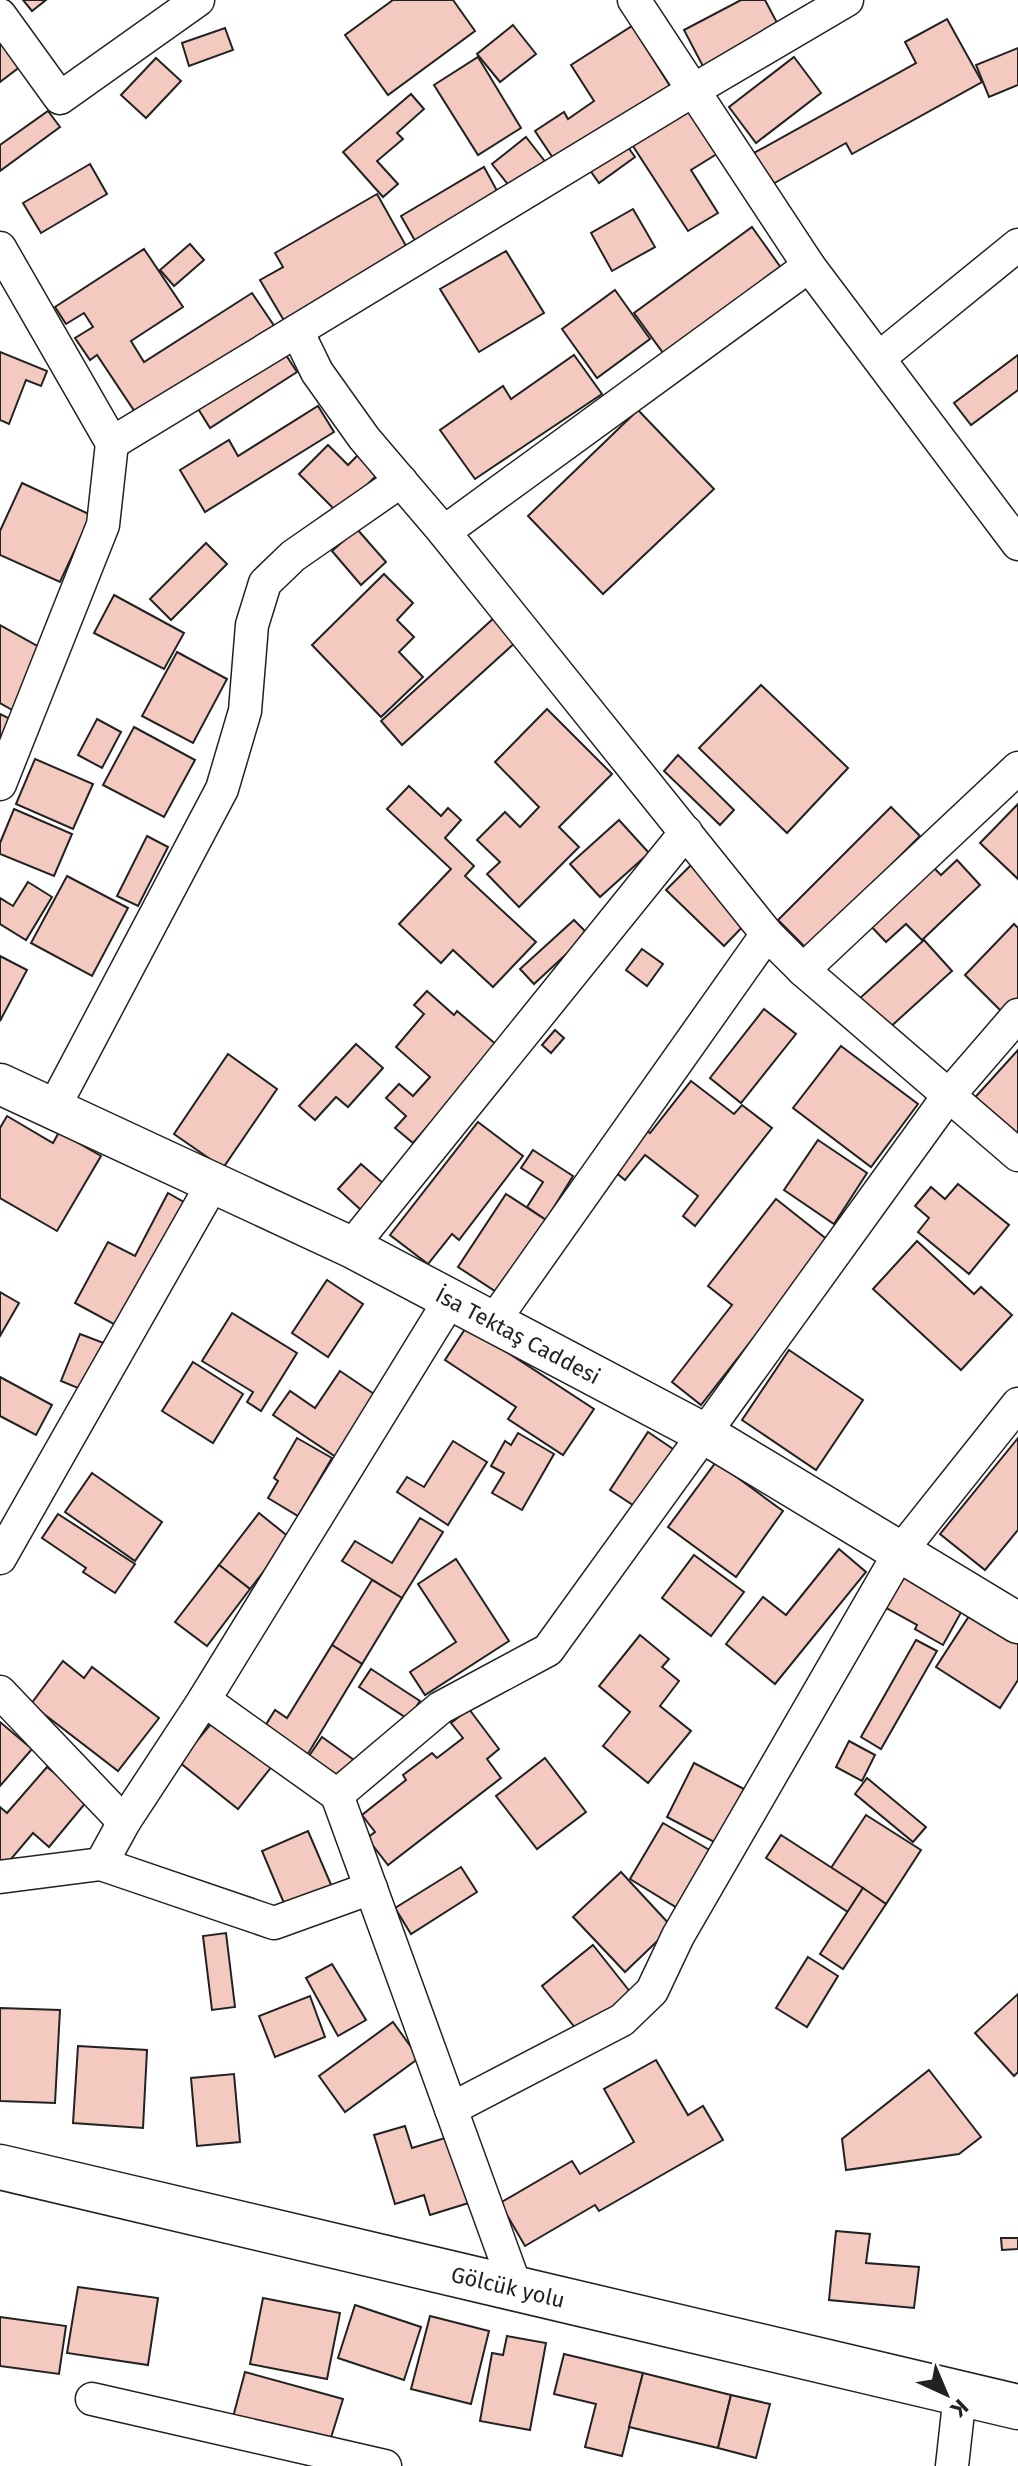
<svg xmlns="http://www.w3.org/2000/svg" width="1018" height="2466" font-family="'Fira Sans',sans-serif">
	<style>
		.building { fill: #f3c9c0; stroke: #222; stroke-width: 2 }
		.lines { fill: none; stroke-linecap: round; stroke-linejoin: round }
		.minor-casing { stroke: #222; stroke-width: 35 }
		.tertiary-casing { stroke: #222; stroke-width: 43 }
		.secondary-casing { stroke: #222; stroke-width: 47 }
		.minor { stroke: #fff; stroke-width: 32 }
		.tertiary { stroke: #fff; stroke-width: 40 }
		.secondary { stroke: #fff; stroke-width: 44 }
		.labels { text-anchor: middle; stroke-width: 6; stroke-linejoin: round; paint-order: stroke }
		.street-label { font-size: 22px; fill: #222; stroke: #fff }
	</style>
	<rect width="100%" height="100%" fill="#fff"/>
	<g class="building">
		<polygon points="23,0 46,0 32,11"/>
		<polygon points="393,0 453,0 475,31 388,95 345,35"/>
		<polygon points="741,0 765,0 783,34 707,74 684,30"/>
		<polygon points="947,19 982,82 852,154 846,143 771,185 754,153 916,63 905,42"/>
		<polygon points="513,25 536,54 500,82 477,54"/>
		<polygon points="632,26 670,86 555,161 535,131 564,112 568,119 594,101 571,65"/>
		<polygon points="225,28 233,50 189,66 182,43"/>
		<polygon points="0,41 21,66 0,82"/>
		<polygon points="1018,48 1018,85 989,97 976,65"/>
		<polygon points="478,57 521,128 478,155 434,85"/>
		<polygon points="794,57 821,93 756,143 729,107"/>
		<polygon points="156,58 181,81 146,118 121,95"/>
		<polygon points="411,94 424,109 397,133 403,139 377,161 398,184 383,197 343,152"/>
		<polygon points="690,105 720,152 691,170 718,213 688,231 631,143"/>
		<polygon points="48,111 60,127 0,171 0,145"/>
		<polygon points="526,137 547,164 513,191 492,164"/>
		<polygon points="623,140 635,157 599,183 587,166"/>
		<polygon points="90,164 107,194 41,233 23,203"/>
		<polygon points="484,167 501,198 418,246 401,216"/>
		<polygon points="377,194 410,253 286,324 260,280 283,267 275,253"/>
		<polygon points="633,209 655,247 612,271 591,233"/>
		<polygon points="752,227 784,272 666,357 634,313"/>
		<polygon points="190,244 204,260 174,286 160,270"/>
		<polygon points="144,249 183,307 131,341 144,362 252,293 277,330 141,421 97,355 90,360 75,338 93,327 84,313 66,324 55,307"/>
		<polygon points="506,251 544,313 479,352 440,289"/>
		<polygon points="615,290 650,339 597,378 562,329"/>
		<polygon points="0,352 47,371 41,386 26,380 9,424 0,420"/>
		<polygon points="284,352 297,372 210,428 197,407"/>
		<polygon points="574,355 602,394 475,479 440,430 503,386 511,399"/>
		<polygon points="1018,355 1018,390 971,425 954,403"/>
		<polygon points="318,406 334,432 205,512 180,470 229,440 238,456"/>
		<polygon points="638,410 714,489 603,594 528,516"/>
		<polygon points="328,445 348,465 359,454 379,473 338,513 299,474"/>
		<polygon points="22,483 91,515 60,582 0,555 0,531"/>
		<polygon points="357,529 386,562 361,585 332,551"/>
		<polygon points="206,543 227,564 171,620 150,599"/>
		<polygon points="384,574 413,603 397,620 414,637 399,652 423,677 381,717 312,645"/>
		<polygon points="114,595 184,633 164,669 94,633"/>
		<polygon points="495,617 517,641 402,745 381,721"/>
		<polygon points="0,625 48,652 14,711 0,703"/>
		<polygon points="177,652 227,679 193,743 142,716"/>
		<polygon points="761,685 848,768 787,833 699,748"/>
		<polygon points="547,709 612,774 559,827 579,847 519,907 487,874 500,862 477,840 505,812 520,827 539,807 495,762"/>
		<polygon points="0,714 14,721 0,749"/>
		<polygon points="97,719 121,732 102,768 78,755"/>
		<polygon points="134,727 195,760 164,817 103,785"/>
		<polygon points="678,755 734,810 720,825 664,771"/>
		<polygon points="35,759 93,784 73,829 16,804"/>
		<polygon points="409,786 441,816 448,808 461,820 445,838 474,866 465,876 536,942 493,987 453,950 441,963 399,924 451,869 387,809"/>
		<polygon points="1018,804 1018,879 980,843"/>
		<polygon points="891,807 920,836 807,949 778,920"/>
		<polygon points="14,809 72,834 54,876 0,854 0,843"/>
		<polygon points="619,820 649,853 600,897 570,864"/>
		<polygon points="147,836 168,847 138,906 117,896"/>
		<polygon points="957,860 980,885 922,940 906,924 886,942 866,921 928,862 941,875"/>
		<polygon points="693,863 750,919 724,946 666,890"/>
		<polygon points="67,876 128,908 92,976 31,943"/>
		<polygon points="28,882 52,897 26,940 0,924 0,898 13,906"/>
		<polygon points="574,920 588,934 534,984 520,969"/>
		<polygon points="1014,924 1018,928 1018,1000 1004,1014 965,975"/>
		<polygon points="924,940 952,971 887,1030 859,999"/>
		<polygon points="642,949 663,964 647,986 626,970"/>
		<polygon points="0,956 27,970 0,1021"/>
		<polygon points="427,991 454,1015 457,1011 498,1046 413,1143 395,1128 406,1116 386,1098 399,1084 413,1096 430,1077 396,1047 424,1014 414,1005"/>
		<polygon points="764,1009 796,1034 741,1103 710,1078"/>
		<polygon points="555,1030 564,1038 551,1053 542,1045"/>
		<polygon points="356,1044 383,1068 348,1107 336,1097 315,1120 299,1106"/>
		<polygon points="841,1046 918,1104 871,1167 793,1108"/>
		<polygon points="1018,1050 1018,1142 970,1103"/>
		<polygon points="228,1054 277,1089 223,1168 174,1134"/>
		<polygon points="691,1081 734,1114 742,1105 772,1128 695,1226 683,1216 698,1196 645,1155 625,1180 608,1166 640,1125 650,1133"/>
		<polygon points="7,1116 53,1143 59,1132 101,1156 57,1231 0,1198 0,1128"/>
		<polygon points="478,1122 523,1156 459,1240 452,1234 428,1264 390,1235"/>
		<polygon points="818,1140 867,1173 834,1224 784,1190"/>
		<polygon points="533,1150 573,1176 546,1220 527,1207 543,1182 521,1168"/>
		<polygon points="361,1164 384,1184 361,1210 338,1189"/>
		<polygon points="958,1184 1009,1225 969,1274 918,1232 929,1218 915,1206 931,1187 945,1199"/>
		<polygon points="168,1193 189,1205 121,1328 75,1303 108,1242 135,1256"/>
		<polygon points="506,1194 546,1220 498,1293 458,1267"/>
		<polygon points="776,1199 829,1241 701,1405 672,1382 732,1305 708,1286"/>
		<polygon points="917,1241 974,1294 981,1287 1012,1315 961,1370 873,1289"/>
		<polygon points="327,1280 363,1304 328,1357 292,1333"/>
		<polygon points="0,1292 19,1303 0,1336"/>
		<polygon points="232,1313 297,1353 261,1411 247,1402 253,1392 202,1361"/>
		<polygon points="467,1326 594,1409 563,1455 508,1419 516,1407 445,1360"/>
		<polygon points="80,1334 109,1345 90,1393 61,1381"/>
		<polygon points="789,1350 863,1400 816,1470 742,1420"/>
		<polygon points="193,1362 243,1394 213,1443 162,1411"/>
		<polygon points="340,1371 377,1396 336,1457 273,1415 290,1391 315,1408"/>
		<polygon points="0,1377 52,1405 36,1435 0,1416"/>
		<polygon points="648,1432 676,1451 639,1509 610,1490"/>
		<polygon points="518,1433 554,1454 522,1510 492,1493 504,1473 491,1466 505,1441 511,1445"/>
		<polygon points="297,1438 332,1458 298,1516 268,1498 278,1481 274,1478"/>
		<polygon points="1018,1438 1018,1530 985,1570 940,1534"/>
		<polygon points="453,1441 487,1462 448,1525 397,1492 407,1477 424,1487"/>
		<polygon points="716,1462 783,1511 736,1577 668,1527"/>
		<polygon points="92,1473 162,1522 135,1561 65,1512"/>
		<polygon points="259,1513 290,1538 250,1589 219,1565"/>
		<polygon points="58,1514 135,1564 115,1593 83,1572 86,1568 42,1538"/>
		<polygon points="420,1518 443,1532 402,1598 342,1561 355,1541 392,1563"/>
		<polygon points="839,1549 866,1572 775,1684 726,1644 763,1597 786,1615"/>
		<polygon points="694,1555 744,1592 711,1636 662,1598"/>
		<polygon points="456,1559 509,1641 425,1695 410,1672 456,1642 418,1584"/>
		<polygon points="219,1565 250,1589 207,1646 175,1622"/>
		<polygon points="900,1571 964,1607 943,1645 915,1629 917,1625 881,1605"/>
		<polygon points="372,1580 402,1598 362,1664 332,1645"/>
		<polygon points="973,1610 1018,1639 1018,1680 1000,1708 936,1667"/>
		<polygon points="640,1635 669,1659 662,1667 679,1681 660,1706 691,1731 648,1783 603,1746 630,1712 599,1686"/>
		<polygon points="916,1640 937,1651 881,1749 861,1737"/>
		<polygon points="332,1645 362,1664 306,1757 262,1731 275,1710 287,1718"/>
		<polygon points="63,1661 84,1678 92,1667 159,1718 118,1771 31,1704"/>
		<polygon points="371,1669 420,1701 408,1719 359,1687"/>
		<polygon points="469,1709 499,1749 487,1759 501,1778 388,1865 367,1838 375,1832 362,1815 406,1780 403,1775 432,1753 437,1758 463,1738 451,1723"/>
		<polygon points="215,1719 273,1765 238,1809 179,1762"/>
		<polygon points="0,1722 32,1749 0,1786"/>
		<polygon points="322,1737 354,1760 341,1779 309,1756"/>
		<polygon points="849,1741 875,1755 862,1781 836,1767"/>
		<polygon points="545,1758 586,1812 537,1849 496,1796"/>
		<polygon points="694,1763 744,1789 716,1843 667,1817"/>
		<polygon points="47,1767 88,1800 49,1847 33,1833 0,1872 0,1807 7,1813"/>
		<polygon points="867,1778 926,1827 913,1842 855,1794"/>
		<polygon points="866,1815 921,1850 886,1904 831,1868"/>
		<polygon points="663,1823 713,1852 679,1909 630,1879"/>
		<polygon points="308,1831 332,1887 286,1908 262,1851"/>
		<polygon points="781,1835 863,1888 848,1912 766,1858"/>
		<polygon points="461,1867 477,1892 411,1934 395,1908"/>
		<polygon points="621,1872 672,1927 625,1972 573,1917"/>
		<polygon points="863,1888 886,1904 843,1969 820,1954"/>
		<polygon points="226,1933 235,2007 212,2010 203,1936"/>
		<polygon points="593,1945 631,1993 580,2034 542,1986"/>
		<polygon points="808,1957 838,1976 807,2027 776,2008"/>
		<polygon points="332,1964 366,2020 338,2036 306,1978"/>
		<polygon points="1018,1994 1018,2072 1014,2076 975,2033"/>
		<polygon points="310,1996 325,2037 275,2057 259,2016"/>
		<polygon points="0,2008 60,2010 55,2103 0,2101"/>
		<polygon points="393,2022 419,2058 345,2112 319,2076"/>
		<polygon points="78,2046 147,2050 143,2128 73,2123"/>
		<polygon points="656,2060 688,2115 703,2106 723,2140 599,2211 595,2205 525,2246 500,2203 572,2161 580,2174 634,2142 604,2089"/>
		<polygon points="929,2070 981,2137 959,2154 846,2170 842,2139"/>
		<polygon points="234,2074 240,2142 197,2146 191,2078"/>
		<polygon points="405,2126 412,2148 455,2135 475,2201 430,2215 424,2195 395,2204 374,2135"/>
		<polygon points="836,2231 870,2234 866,2263 919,2267 914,2308 829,2300"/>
		<polygon points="1001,2238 1018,2238 1018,2249 1002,2250"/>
		<polygon points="78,2287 158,2298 148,2365 67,2353"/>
		<polygon points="263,2298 340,2313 327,2379 250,2364"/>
		<polygon points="355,2305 421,2327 404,2380 338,2358"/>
		<polygon points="430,2316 489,2331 471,2404 411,2389"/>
		<polygon points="0,2317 66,2326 59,2374 0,2366"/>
		<polygon points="507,2336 546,2343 530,2430 480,2421 492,2353 503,2355"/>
		<polygon points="564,2354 643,2373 622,2456 585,2447 596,2404 554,2394"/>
		<polygon points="245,2372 343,2399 329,2444 233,2417"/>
		<polygon points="643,2373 731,2395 718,2448 629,2427"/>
		<polygon points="731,2395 770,2404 756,2458 718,2448"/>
	</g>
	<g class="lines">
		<defs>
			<g id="minor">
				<polyline points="634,0 809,266 1018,544"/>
				<polyline points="0,15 60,98 198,0"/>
				<polyline points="0,248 112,443 103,525 0,784"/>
				<polyline points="809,266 444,532 767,934 803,970 1018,1155"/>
				<polyline points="297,331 317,372 364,438 444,532"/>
				<polyline points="879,358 1018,245"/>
				<polyline points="112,443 692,91 847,0"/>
				<polyline points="803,970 1018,768"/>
				<polyline points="53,1109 222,789 245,711 252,625 265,583 293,556 401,481"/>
				<polyline points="351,1247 686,832"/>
				<polyline points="450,1300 204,1700 337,1795 440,1708 548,1650 949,1095 1018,1015"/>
				<polyline points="493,1322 767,934"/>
				<polyline points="0,1558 213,1183"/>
				<polyline points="0,1692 124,1822"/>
				<polyline points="204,1700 124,1822 101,1864 274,1923 371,1888"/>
				<polyline points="337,1795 516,2288"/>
				<polyline points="0,1877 101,1864"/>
				<polyline points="451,2109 622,2020 652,1991 678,1936 900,1552 1018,1404"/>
				<polyline points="92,2399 385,2466"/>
				<polyline points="952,2466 960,2394"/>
			</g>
			<g id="tertiary">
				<path id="s1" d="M0,1084L351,1247L705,1434L1018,1623"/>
			</g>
			<g id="secondary">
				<path id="s2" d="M0,2167L1018,2407"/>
			</g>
		</defs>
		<use href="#minor" class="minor-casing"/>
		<use href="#tertiary" class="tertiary-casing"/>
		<use href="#secondary" class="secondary-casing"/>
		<use href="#minor" class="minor"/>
		<use href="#tertiary" class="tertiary"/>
		<use href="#secondary" class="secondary"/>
	</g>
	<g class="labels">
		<g class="street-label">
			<text dy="8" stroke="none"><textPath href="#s1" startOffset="576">İsa Tektaş Caddesi</textPath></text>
			<text dy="8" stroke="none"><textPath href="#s2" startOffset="522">Gölcük yolu</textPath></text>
		</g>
	</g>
	<g transform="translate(946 2394) rotate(136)" stroke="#ffffff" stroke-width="6" paint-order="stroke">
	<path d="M0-6L14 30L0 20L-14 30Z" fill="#222222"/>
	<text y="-12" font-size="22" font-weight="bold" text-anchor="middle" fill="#222222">K</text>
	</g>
</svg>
